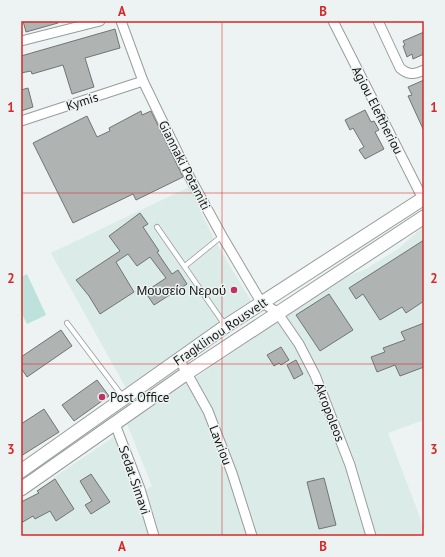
<svg xmlns="http://www.w3.org/2000/svg" width="445" height="557" font-family="'PT Sans',sans-serif">
	<style>
		.built { fill: #dbebe8 }
		.green { fill: #bce2db }
		.building { fill: #afb4b3; stroke: #707574 }
		.lines { fill: none; stroke-linecap: round; stroke-linejoin: round }
		.service-casing { stroke: #989d9c; stroke-width: 6 }
		.minor-casing { stroke: #989d9c; stroke-width: 11 }
		.secondary-casing { stroke: #989d9c; stroke-width: 15 }
		.service { stroke: #fff; stroke-width: 4.5 }
		.minor { stroke: #fff; stroke-width: 9 }
		.secondary { stroke: #fff; stroke-width: 13 }
		.grid { fill: none; stroke: #d62828; stroke-width: 1; stroke-opacity: 0.55 }
		.poi-dot { fill: #bd3165; stroke: #edf3f2; stroke-width: 1.5 }
		.labels { text-anchor: middle; stroke-width: 3; stroke-linejoin: round; paint-order: stroke }
		.street-label { font-size: 13px; fill: #161817; stroke: #edf3f2 }
		.poi-label { font-size: 13px; fill: #161817; stroke: #edf3f2; text-anchor: end }
		.neatline { fill: none; stroke: #d62828; stroke-width: 1.5 }
		.grid-label { font-size: 13px; text-anchor: middle; font-weight: bold; fill: #d62828 }
	</style>
	<rect width="100%" height="100%" fill="#edf3f2"/>
	<g class="built">
		<polygon points="189,187 215,241 251,301 126,388 51,253"/>
		<polygon points="424,226 424,420 388,433 424,528 424,536 21,536 21,505 56,476 115,436 137,495 152,486 127,424 343,278 366,269 398,249"/>
	</g>
	<polygon class="green" points="27,274 46,315 27,324 21,312 21,277"/>
	<g class="building">
		<polygon points="23,21 58,21 58,23 26,32"/>
		<polygon points="115,29 120,48 85,58 94,87 72,94 63,65 32,74 31,71 21,73 21,56"/>
		<polygon points="424,32 424,54 413,59 412,54 407,57 403,46 405,45 403,41"/>
		<polygon points="424,80 424,131 408,96 412,95 408,87"/>
		<polygon points="28,88 33,107 21,111 21,90"/>
		<polygon points="365,110 371,122 374,121 379,130 375,132 384,149 365,159 359,150 364,147 353,128 350,130 345,120"/>
		<polygon points="141,111 142,115 151,111 183,177 136,200 133,194 73,223 33,143 87,116 97,137 110,131 109,128"/>
		<polygon points="140,213 148,224 143,227 159,251 157,252 172,274 178,270 187,284 154,305 145,292 166,278 150,257 137,266 128,254 116,262 134,292 100,314 89,296 76,280 120,251 109,236"/>
		<polygon points="424,240 424,301 406,313 402,307 380,320 363,294 356,299 349,288"/>
		<polygon points="329,294 353,330 320,351 296,315"/>
		<polygon points="424,323 424,367 400,376 395,365 377,372 371,357 385,352 383,348 405,340 401,332"/>
		<polygon points="61,330 72,346 27,377 21,368 21,357"/>
		<polygon points="281,347 289,360 281,365 279,363 274,366 267,355"/>
		<polygon points="296,360 303,374 294,379 287,365"/>
		<polygon points="97,380 109,396 74,421 62,405"/>
		<polygon points="44,409 59,432 21,456 21,424"/>
		<polygon points="91,474 110,502 91,514 85,505 92,501 80,481"/>
		<polygon points="324,478 336,525 319,529 307,482"/>
		<polygon points="55,479 74,509 56,521 50,511 35,519 33,516 21,523 21,502 39,493 37,491"/>
	</g>
	<g class="lines">
		<defs>
			<g id="service">
				<polyline points="157,227 225,325"/>
				<polyline points="185,266 222,236"/>
				<polyline points="67,323 123,397"/>
			</g>
			<g id="minor">
				<polyline points="121,21 143,81 189,176 222,236 261,302 277,312 299,344 315,375 350,465 371,536"/>
				<polyline points="333,21 423,199"/>
				<path d="M378,21L400,68C408,75 414,75 424,70"/>
				<polyline points="21,41 100,21"/>
				<polyline points="21,121 143,81"/>
				<polyline points="179,359 208,411 232,473 252,536"/>
				<polyline points="115,424 140,489 154,536"/>
			</g>
			<g id="secondary">
				<polyline points="21,471 226,326 424,198"/>
				<polyline points="21,489 187,373 424,217"/>
			</g>
		</defs>
		<use href="#service" class="service-casing"/>
		<use href="#minor" class="minor-casing"/>
		<use href="#secondary" class="secondary-casing"/>
		<use href="#service" class="service"/>
		<use href="#minor" class="minor"/>
		<use href="#secondary" class="secondary"/>
	</g>
	<path class="grid" d="M222,21V536M21,193H424M21,364H424"/>
	<g class="poi-dot">
		<circle cx="234" cy="290" r="4"/>
		<circle cx="102" cy="397" r="4"/>
	</g>
	<g class="labels">
		<g class="street-label">
			<text transform="translate(82 101) rotate(-18)" y="5">Kymis</text>
			<text transform="translate(378 110) rotate(63)" y="5">Agiou Eleftheriou</text>
			<text transform="translate(185 165) rotate(63)" y="5">Giannaki Potamiti</text>
			<text transform="translate(220 331) rotate(-34)" y="5">Fragklinou Rousvelt</text>
			<text transform="translate(330 412) rotate(69)" y="5">Akropoleos</text>
			<text transform="translate(221 445) rotate(69)" y="5">Lavriou</text>
			<text transform="translate(135 480) rotate(71)" y="5">Sedat Simavi</text>
		</g>
		<g class="poi-label">
			<text x="226" y="295">Μουσείο Νερού</text>
			<text x="110" y="402" text-anchor="start">Post Office</text>
		</g>
	</g>
	<rect width="445" height="557" fill="none" stroke="#edf3f2" stroke-width="44"/>
	<rect x="22" y="22" width="401" height="513" class="neatline"/>
	<g class="grid-label">
		<text x="122" y="16">A</text>
		<text x="323" y="16">B</text>
		<text x="11" y="112">1</text>
		<text x="434" y="112">1</text>
		<text x="11" y="283">2</text>
		<text x="434" y="283">2</text>
		<text x="11" y="454">3</text>
		<text x="434" y="454">3</text>
		<text x="122" y="551">A</text>
		<text x="323" y="551">B</text>
	</g>
</svg>
